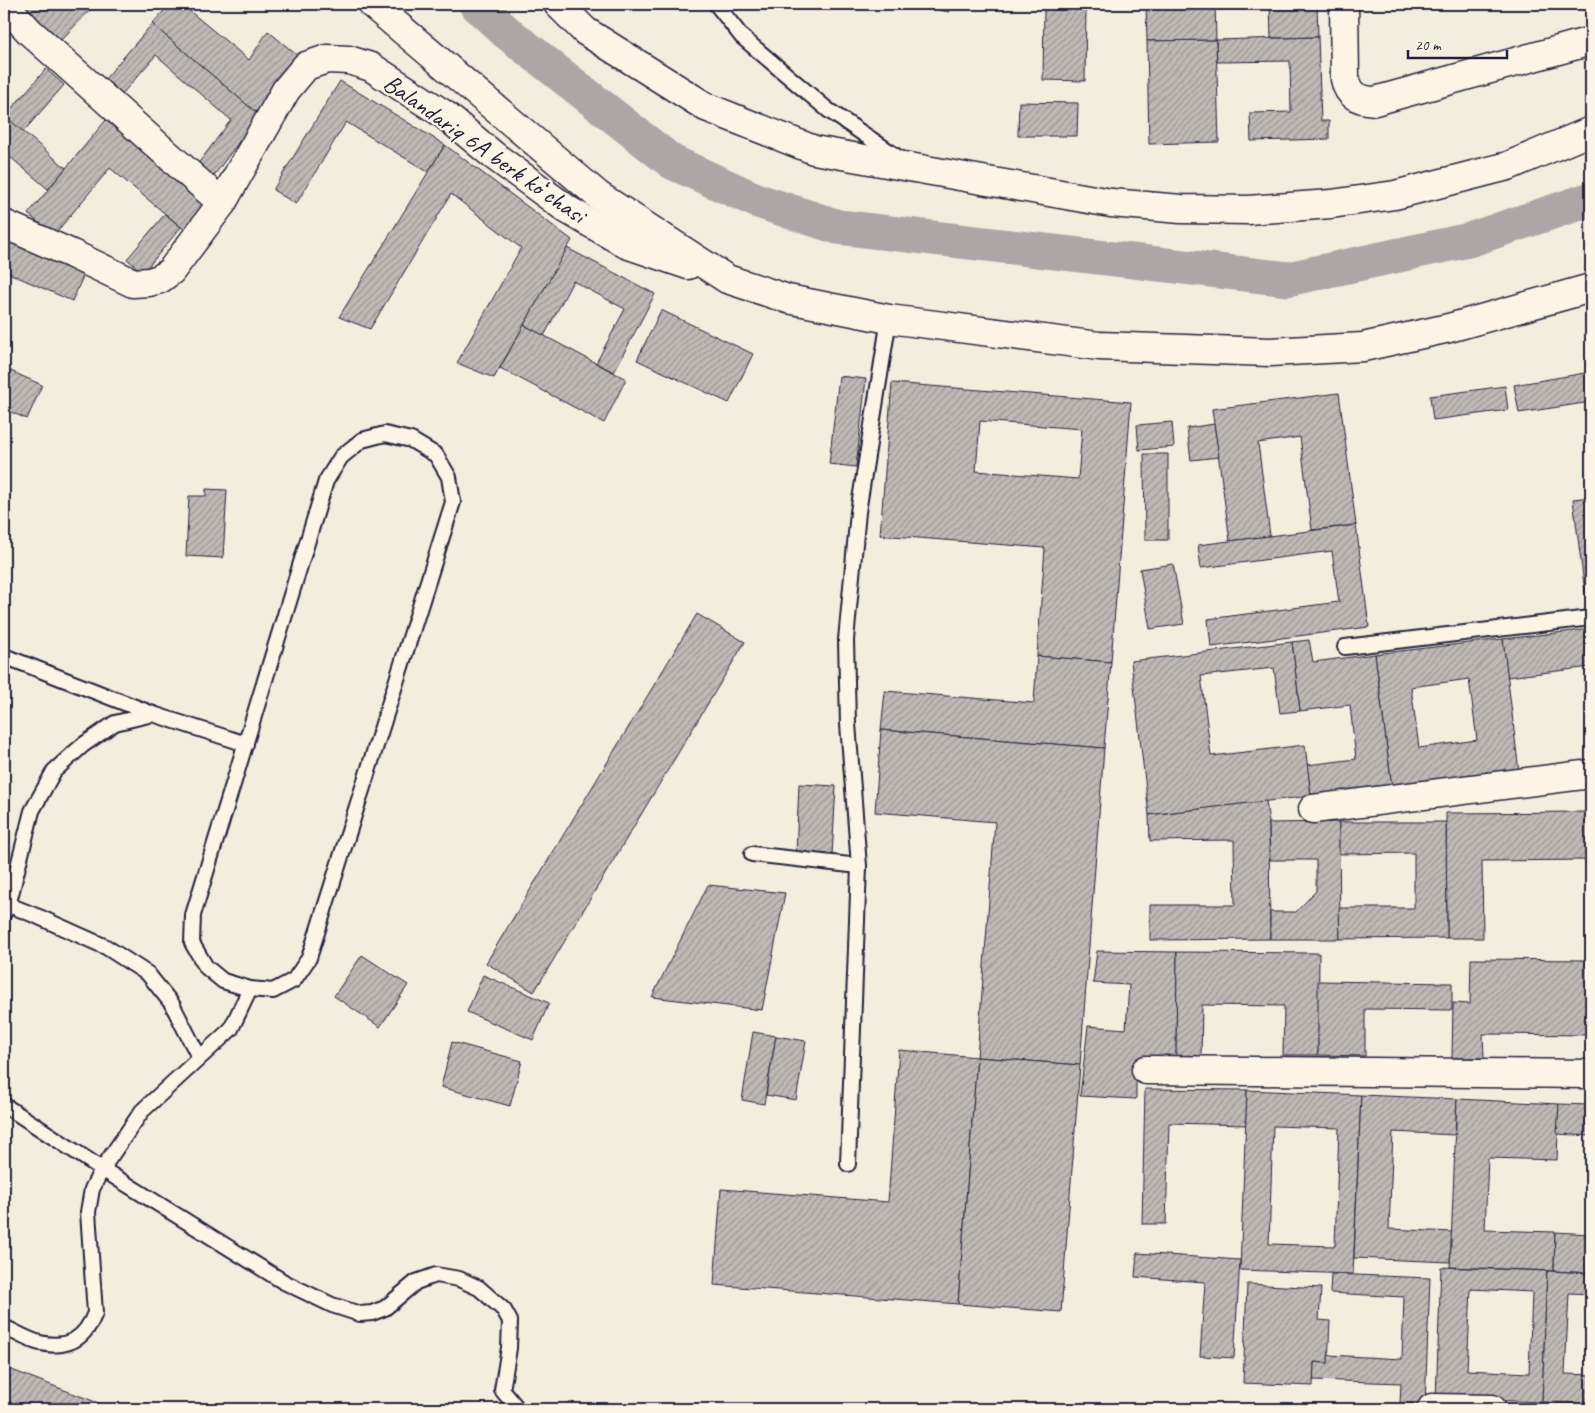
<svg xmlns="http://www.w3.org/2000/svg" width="1595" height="1413" font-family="Caveat,sans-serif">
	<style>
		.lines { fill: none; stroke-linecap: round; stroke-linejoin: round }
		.canal { stroke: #aca7a6; stroke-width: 35 }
		.building { fill: url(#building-hatch); stroke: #22223b; fill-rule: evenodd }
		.service-casing { stroke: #22223b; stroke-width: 18 }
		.minor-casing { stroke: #22223b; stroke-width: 31 }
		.service { stroke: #fcf5e5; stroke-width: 14 }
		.minor { stroke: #fcf5e5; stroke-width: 28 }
		.labels { text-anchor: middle; stroke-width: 4.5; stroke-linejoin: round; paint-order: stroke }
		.street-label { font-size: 25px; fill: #22223b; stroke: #fcf5e5 }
	</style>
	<defs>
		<pattern id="building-hatch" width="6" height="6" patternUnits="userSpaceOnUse" patternTransform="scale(1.25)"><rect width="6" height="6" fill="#bfbab6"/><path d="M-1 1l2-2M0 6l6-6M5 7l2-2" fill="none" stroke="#9b9795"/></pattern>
	</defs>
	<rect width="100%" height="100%" fill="#f3edde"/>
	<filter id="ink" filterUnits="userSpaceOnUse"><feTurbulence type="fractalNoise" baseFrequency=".02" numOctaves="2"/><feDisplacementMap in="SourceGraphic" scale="10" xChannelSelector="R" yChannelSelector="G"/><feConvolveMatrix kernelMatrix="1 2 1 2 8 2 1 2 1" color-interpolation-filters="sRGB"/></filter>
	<g filter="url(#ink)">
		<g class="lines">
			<polyline class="canal" points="476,4 505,31 672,162 758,201 838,227 1288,279 1469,240 1591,199"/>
		</g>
		<g class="building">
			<polygon points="20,4 93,4 95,5 59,42"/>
			<polygon points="170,4 181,4 249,60 268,31 298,56 259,115 152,24"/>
			<polygon points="925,4 950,4 949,12 925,7"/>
			<polygon points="1044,4 1086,4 1085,81 1043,80"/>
			<polygon points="1146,4 1215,4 1216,40 1147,41"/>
			<polygon points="1270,4 1317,4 1318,37 1271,38"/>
			<polygon points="152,24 259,115 209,182 194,169 231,120 156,55 122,94 105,79"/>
			<polygon points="1318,37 1321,121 1329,121 1329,139 1251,141 1250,113 1291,112 1290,61 1217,62 1216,40"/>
			<polygon points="1216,40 1219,142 1149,144 1147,41"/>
			<polygon points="46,69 64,85 23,132 5,116"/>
			<polygon points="340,81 445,145 428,172 346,122 296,204 273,190"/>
			<polygon points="1019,102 1078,103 1077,136 1018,136"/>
			<polygon points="5,116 66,168 48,189 9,156 4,162"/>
			<polygon points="106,120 207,205 186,231 110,168 54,235 28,214"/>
			<polygon points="445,145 572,240 494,378 457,363 521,248 451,194 370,329 339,317"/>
			<polygon points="165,214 181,227 143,273 127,259"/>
			<polygon points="4,234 86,270 72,301 4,271"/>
			<polygon points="567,248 655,294 614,372 596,363 625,309 573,281 544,336 524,325"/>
			<polygon points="661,310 753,354 729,403 637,360"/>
			<polygon points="524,325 626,379 604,423 500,368"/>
			<polygon points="4,368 42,385 27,419 4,409"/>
			<polygon points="1591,372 1591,402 1519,413 1514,385"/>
			<polygon points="839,376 866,379 856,467 829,464"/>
			<path d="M892,383L1131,402L1111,662L1037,656L1045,548L880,535ZM980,421L1082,429L1078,479L976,471Z"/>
			<polygon points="1505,386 1508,410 1433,420 1430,396"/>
			<polygon points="1339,393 1356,525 1312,530 1300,437 1258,443 1270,536 1230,541 1212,409"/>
			<polygon points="1172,422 1174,447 1139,450 1137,425"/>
			<polygon points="1214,424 1219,457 1191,460 1187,428"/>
			<polygon points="1144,454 1168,454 1168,540 1145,540"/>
			<polygon points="206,489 227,490 223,558 186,556 189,496 206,496"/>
			<polygon points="1591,497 1591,607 1587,608 1573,499"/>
			<polygon points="1356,525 1369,627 1211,647 1208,619 1339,602 1332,551 1201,568 1198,545"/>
			<polygon points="1173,564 1184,624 1150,629 1140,569"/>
			<polygon points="697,614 745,642 534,992 486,963"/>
			<polygon points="1591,629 1591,667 1507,677 1503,639"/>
			<path d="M1503,639L1519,772L1392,788L1375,654ZM1469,679L1477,740L1419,748L1411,687Z"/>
			<polygon points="1309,640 1313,662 1375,654 1392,788 1311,796 1307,765 1356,759 1350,705 1300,711 1292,642"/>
			<polygon points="1292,642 1300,711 1280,713 1274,668 1201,676 1211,756 1305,745 1311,796 1149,815 1131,661"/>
			<polygon points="1037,656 1111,662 1104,748 881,730 885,691 1034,703"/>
			<polygon points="881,730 1104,748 1080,1065 977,1057 995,822 875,812"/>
			<polygon points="799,784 836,786 832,856 796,854"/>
			<polygon points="1266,801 1269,823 1270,939 1150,940 1150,905 1235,905 1234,840 1150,841 1149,815"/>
			<polygon points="1591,812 1591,860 1482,861 1483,938 1447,938 1446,813"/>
			<polygon points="1339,822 1340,939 1270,939 1270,912 1296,912 1316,891 1316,860 1270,860 1269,823"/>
			<polygon points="1339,822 1446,822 1447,938 1340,939 1339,908 1414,908 1414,853 1339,854"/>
			<polygon points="708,885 785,893 762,1010 652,997"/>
			<polygon points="1097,951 1177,952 1176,1066 1136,1066 1136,1099 1080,1096 1088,1026 1126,1029 1129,985 1093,983"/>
			<polygon points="1177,952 1319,953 1318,1055 1283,1055 1284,1006 1202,1005 1201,1060 1176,1060"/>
			<polygon points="362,955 408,985 380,1027 334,996"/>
			<polygon points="1471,959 1591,960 1591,1035 1483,1034 1484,1058 1452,1058 1453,1003 1470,1004"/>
			<polygon points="483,975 549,1003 533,1040 467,1012"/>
			<polygon points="1318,981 1452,983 1452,1010 1365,1009 1365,1056 1318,1055"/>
			<polygon points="753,1032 776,1036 764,1104 742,1100"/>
			<polygon points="776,1036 806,1041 796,1100 766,1095"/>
			<polygon points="452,1042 522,1061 510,1106 441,1087"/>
			<polygon points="899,1050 977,1057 958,1304 714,1285 721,1189 888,1202"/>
			<polygon points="977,1057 1080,1065 1061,1312 958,1304"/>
			<polygon points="1145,1089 1247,1090 1246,1125 1169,1123 1166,1224 1142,1224"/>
			<path d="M1247,1090L1361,1095L1353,1274L1240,1270ZM1273,1126L1339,1128L1335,1246L1269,1244Z"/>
			<polygon points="1361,1095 1457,1099 1455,1135 1393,1132 1389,1229 1452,1232 1450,1262 1354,1258"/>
			<polygon points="1457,1099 1559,1104 1557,1160 1488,1158 1485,1230 1555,1232 1554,1271 1450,1267"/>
			<polygon points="1559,1104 1591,1105 1591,1136 1557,1134"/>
			<polygon points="1555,1232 1591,1234 1591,1273 1554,1271"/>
			<polygon points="1137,1253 1240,1260 1234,1358 1200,1356 1205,1282 1135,1277"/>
			<path d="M1441,1267L1547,1271L1542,1402L1436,1398ZM1471,1289L1532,1292L1529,1373L1467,1370Z"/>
			<polygon points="1547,1271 1591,1273 1591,1294 1569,1293 1565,1374 1591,1375 1591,1404 1542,1402"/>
			<polygon points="1331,1274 1430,1278 1425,1405 1400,1404 1401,1383 1313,1380 1314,1362 1328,1363 1328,1355 1402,1359 1404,1297 1330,1293"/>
			<polygon points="1247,1284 1321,1288 1319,1320 1330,1321 1328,1363 1314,1362 1313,1386 1243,1383"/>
			<polygon points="4,1367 114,1409 5,1409"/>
		</g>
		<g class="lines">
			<defs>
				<g id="service">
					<polyline points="716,4 742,37 828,110 899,158"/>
					<polygon points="385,434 411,440 436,455 449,477 453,502 309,958 294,980 273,991 250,989 223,981 206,967 192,943 193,915 326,481 341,457 362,440"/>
					<polyline points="1345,647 1591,618"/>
					<polyline points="4,656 153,714"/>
					<polyline points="752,854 859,866"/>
					<polyline points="4,903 39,917 106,947 148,974 172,1004 199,1057"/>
					<polyline points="4,913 8,906 32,811 54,771 83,745 115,723 153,714 246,744"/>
					<polyline points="4,1105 102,1169 142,1111 231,1029 250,989"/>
					<polyline points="848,1164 859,866 848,724 846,640 858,512 889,319"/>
					<path d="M4,1327C15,1332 28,1340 40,1343C68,1349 85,1339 95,1313L88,1212L92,1189L102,1169L284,1282L332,1305L360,1314L372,1313L385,1308L416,1282L436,1275L459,1279L479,1288L504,1310L510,1321L509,1348L502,1390L518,1409"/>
				</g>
				<g id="minor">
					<polyline points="4,4 30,32 222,203 286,90 306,66 327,59 349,60 371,67 445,115 493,155 568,210 626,244 688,265"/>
					<polyline points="372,4 599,196 727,279 788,299 889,319 1099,346 1270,352 1363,347 1449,328 1591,288"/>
					<polyline points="558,4 585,31 706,107 814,150 1111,203 1181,209 1248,210 1331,204 1395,195 1508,166 1591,131"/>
					<path d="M1344,4L1345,79C1348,96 1359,100 1375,101L1591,41"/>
					<polyline points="4,224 72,254 133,283 149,282 160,279 171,271 222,203"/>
					<polyline points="1313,809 1591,774"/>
					<polyline points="1146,1070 1591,1074"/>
					<polyline points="1432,1408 1492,1409"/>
				</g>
			</defs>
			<use href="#service" class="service-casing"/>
			<use href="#minor" class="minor-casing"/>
			<use href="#service" class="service"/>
			<use href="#minor" class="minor"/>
		</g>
	</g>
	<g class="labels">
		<g class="street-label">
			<text transform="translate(485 148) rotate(35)" y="9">Balandariq 6A berk koʻchasi</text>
		</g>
	</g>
	<rect width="1595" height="1413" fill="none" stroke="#fcf5e5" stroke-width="20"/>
	<rect x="10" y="10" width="1575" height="1393" fill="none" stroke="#22223b" stroke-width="2" filter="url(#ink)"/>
	<path d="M1408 50v8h99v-8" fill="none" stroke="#22223b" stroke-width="2.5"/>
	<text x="1415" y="50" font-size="15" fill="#22223b" stroke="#fcf5e5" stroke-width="4" paint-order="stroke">20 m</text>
</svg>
